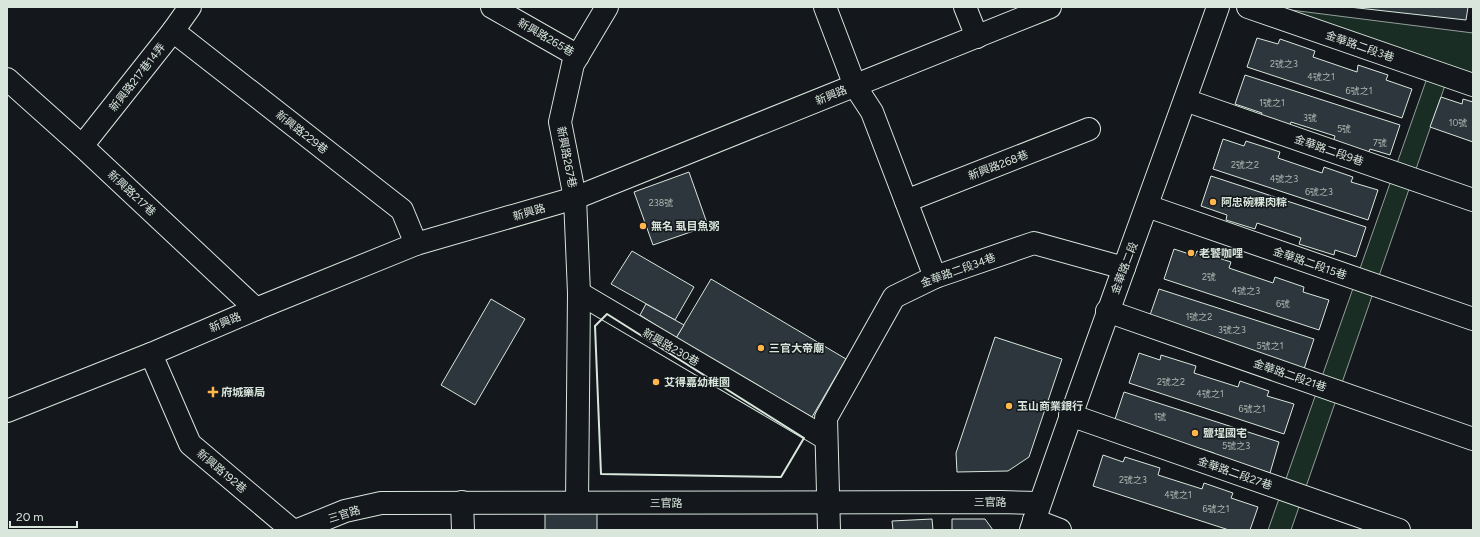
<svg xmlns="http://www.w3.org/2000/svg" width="1480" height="537" font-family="Figtree,'Noto Sans TC',sans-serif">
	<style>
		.green { fill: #1a2d24; stroke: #939e99 }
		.building { fill: #2c363c; stroke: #d8e6dc }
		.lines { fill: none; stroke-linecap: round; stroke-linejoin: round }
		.minor-casing { stroke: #d8e6dc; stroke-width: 24 }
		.major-casing { stroke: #d8e6dc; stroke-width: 24 }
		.minor { stroke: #14181c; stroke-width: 22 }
		.major { stroke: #14181c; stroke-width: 22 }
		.wall { stroke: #d8e6dc; stroke-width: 2 }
		.poi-dot { fill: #ffb74d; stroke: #14181c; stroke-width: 1.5 }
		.labels { text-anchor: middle; stroke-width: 3; stroke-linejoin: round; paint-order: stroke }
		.number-label { font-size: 9px; fill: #adbab4 }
		.street-label { font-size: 11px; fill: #d8e6dc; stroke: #14181c }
		.poi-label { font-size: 11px; font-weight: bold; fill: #d8e6dc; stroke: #14181c; text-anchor: start }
	</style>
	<rect width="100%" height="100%" fill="#14181c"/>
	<polygon class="green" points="1283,9 1473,33 1473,75 1451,68 1291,530 1268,530 1433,61"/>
	<g class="building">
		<polygon points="1349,7 1468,7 1466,20"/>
		<polygon points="1257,38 1278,44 1280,39 1315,51 1313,57 1357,72 1358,65 1388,75 1386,80 1412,89 1402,118 1247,67"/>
		<polygon points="1245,75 1400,125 1390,155 1370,149 1368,154 1333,142 1335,136 1291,122 1289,127 1260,118 1262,113 1235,104"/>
		<polygon points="1441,97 1462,104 1463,99 1473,102 1473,142 1430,127"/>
		<polygon points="1223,139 1244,146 1246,141 1280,152 1278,158 1322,173 1324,167 1353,177 1351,182 1378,190 1368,220 1213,169"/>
		<polygon points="689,172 708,226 653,245 634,192"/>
		<polygon points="1211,176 1366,227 1356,257 1335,250 1334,255 1299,244 1301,238 1257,223 1255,229 1226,220 1227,215 1201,206"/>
		<polygon points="1174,249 1195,256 1197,251 1231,262 1229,268 1273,283 1275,277 1304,287 1303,292 1329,300 1319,330 1164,279"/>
		<polygon points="632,251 694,287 675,320 611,284"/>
		<polygon points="711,279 846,359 812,417 676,338"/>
		<polygon points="1159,289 1314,339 1304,369 1149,318"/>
		<polygon points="491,299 525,319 475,405 441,385"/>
		<polygon points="646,304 684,325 676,338 640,315"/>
		<polygon points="995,337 1062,359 1029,457 1008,471 957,472 956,453"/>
		<polygon points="1139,353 1160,360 1161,355 1196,366 1194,373 1238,387 1240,381 1269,391 1267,396 1294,404 1284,434 1129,383"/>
		<polygon points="1124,392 1279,442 1270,473 1249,466 1212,460 1214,453 1114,422"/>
		<polygon points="1103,455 1123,462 1125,457 1160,468 1158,475 1202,489 1204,483 1233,493 1231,498 1258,507 1250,530 1229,530 1093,486"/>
		<polygon points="545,508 597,509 597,530 545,530"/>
		<polygon points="932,519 933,530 893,530 892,521"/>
		<polygon points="952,519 985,519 993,530 952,530"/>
	</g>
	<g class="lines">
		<defs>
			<g id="minor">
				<polyline points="492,7 578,56"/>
				<polyline points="825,7 855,86 872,112 935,277"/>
				<polyline points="965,7 977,37"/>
				<polyline points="1248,7 1473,85"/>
				<polyline points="173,31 402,210 416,244"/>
				<polyline points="7,79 82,146 256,309"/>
				<polyline points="1185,100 1473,200"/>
				<polyline points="82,146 173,31 190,7"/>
				<polyline points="906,201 1089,129"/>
				<polyline points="1147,206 1473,319"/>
				<polyline points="579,293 825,438"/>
				<polyline points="1107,311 1473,439"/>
				<polyline points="151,354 190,444 292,530"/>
				<polyline points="7,411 151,354 256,309 416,244 575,198 1050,7"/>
				<polyline points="1070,415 1399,530"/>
				<polyline points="462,502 463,530"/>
				<polyline points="577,502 579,293 575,198 560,122 573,64 607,7"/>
				<polyline points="1034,520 1060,530"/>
				<polyline points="298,530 345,511 381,503 1001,502 1039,503"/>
				<polyline points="829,530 826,418 894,297 935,277 1034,243 1124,268"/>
			</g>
			<path id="major" d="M1031,530C1091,355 1156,182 1218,7"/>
		</defs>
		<use href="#minor" class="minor-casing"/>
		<use href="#major" class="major-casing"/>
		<use href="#minor" class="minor"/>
		<use href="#major" class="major"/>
		<polygon class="wall" points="607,314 804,438 781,477 601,474 595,326"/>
	</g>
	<g class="poi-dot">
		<circle cx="1213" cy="202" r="4"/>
		<circle cx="643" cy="226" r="4"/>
		<circle cx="1191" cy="253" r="4"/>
		<circle cx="761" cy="348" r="4"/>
		<circle cx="656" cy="382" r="4"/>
		<path d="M211 386h4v4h4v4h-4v4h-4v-4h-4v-4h4z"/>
		<circle cx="1009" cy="406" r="4"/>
		<circle cx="1195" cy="433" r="4"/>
	</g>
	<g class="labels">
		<g class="number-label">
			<text x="1284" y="67">2號之3</text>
			<text x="1321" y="80">4號之1</text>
			<text x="1359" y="94">6號之1</text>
			<text x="1272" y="106">1號之1</text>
			<text x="1310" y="121">3號</text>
			<text x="1458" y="126">10號</text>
			<text x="1344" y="132">5號</text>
			<text x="1380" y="146">7號</text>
			<text x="1245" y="168">2號之2</text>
			<text x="1284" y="182">4號之3</text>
			<text x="1319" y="195">6號之3</text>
			<text x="661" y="206">238號</text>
			<text x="1209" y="280">2號</text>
			<text x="1246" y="294">4號之3</text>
			<text x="1283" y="307">6號</text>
			<text x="1199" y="320">1號之2</text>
			<text x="1232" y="333">3號之3</text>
			<text x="1270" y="349">5號之1</text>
			<text x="1171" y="385">2號之2</text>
			<text x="1210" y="397">4號之1</text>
			<text x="1252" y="412">6號之1</text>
			<text x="1160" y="420">1號</text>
			<text x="1236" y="449">5號之3</text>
			<text x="1133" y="483">2號之3</text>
			<text x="1178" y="498">4號之1</text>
			<text x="1216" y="512">6號之1</text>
		</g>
		<g class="street-label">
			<text transform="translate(546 37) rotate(30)" y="4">新興路265巷</text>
			<text transform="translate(1360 46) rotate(19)" y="4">金華路二段3巷</text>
			<text transform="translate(137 77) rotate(-52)" y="4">新興路217巷14弄</text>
			<text transform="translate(831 95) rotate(-22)" y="4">新興路</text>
			<text transform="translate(302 132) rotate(38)" y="4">新興路229巷</text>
			<text transform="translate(1329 150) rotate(19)" y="4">金華路二段9巷</text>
			<text transform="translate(567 157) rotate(79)" y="4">新興路267巷</text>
			<text transform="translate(998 165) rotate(-21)" y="4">新興路268巷</text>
			<text transform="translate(132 193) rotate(43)" y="4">新興路217巷</text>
			<text transform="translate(529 212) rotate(-16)" y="4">新興路</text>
			<text transform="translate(1310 263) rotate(19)" y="4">金華路二段15巷</text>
			<text transform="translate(1124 268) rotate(-69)" y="4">金華路二段</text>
			<text transform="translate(958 270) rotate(-20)" y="4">金華路二段34巷</text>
			<text transform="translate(225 322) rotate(-23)" y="4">新興路</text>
			<text transform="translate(671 347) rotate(30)" y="4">新興路230巷</text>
			<text transform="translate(1290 375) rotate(19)" y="4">金華路二段21巷</text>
			<text transform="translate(222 471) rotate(40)" y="4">新興路192巷</text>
			<text transform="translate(1235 473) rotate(19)" y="4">金華路二段27巷</text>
			<text x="990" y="506">三官路</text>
			<text x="666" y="507">三官路</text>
			<text transform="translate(344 514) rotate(-17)" y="4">三官路</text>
		</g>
		<g class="poi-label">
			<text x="1221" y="206">阿忠碗粿肉粽</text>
			<text x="651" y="230">無名 虱目魚粥</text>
			<text x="1199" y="257">老饕咖哩</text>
			<text x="769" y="352">三官大帝廟</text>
			<text x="664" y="386">艾得嘉幼稚園</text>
			<text x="221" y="396">府城藥局</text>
			<text x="1017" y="410">玉山商業銀行</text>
			<text x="1203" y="437">鹽埕國宅</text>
		</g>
	</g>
	<rect width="1480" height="537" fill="none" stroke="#d8e6dc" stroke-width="16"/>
	<path d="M10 521v6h67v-6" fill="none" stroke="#d8e6dc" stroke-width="2"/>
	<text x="16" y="521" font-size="12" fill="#d8e6dc" stroke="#14181c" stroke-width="3" paint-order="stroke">20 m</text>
</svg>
